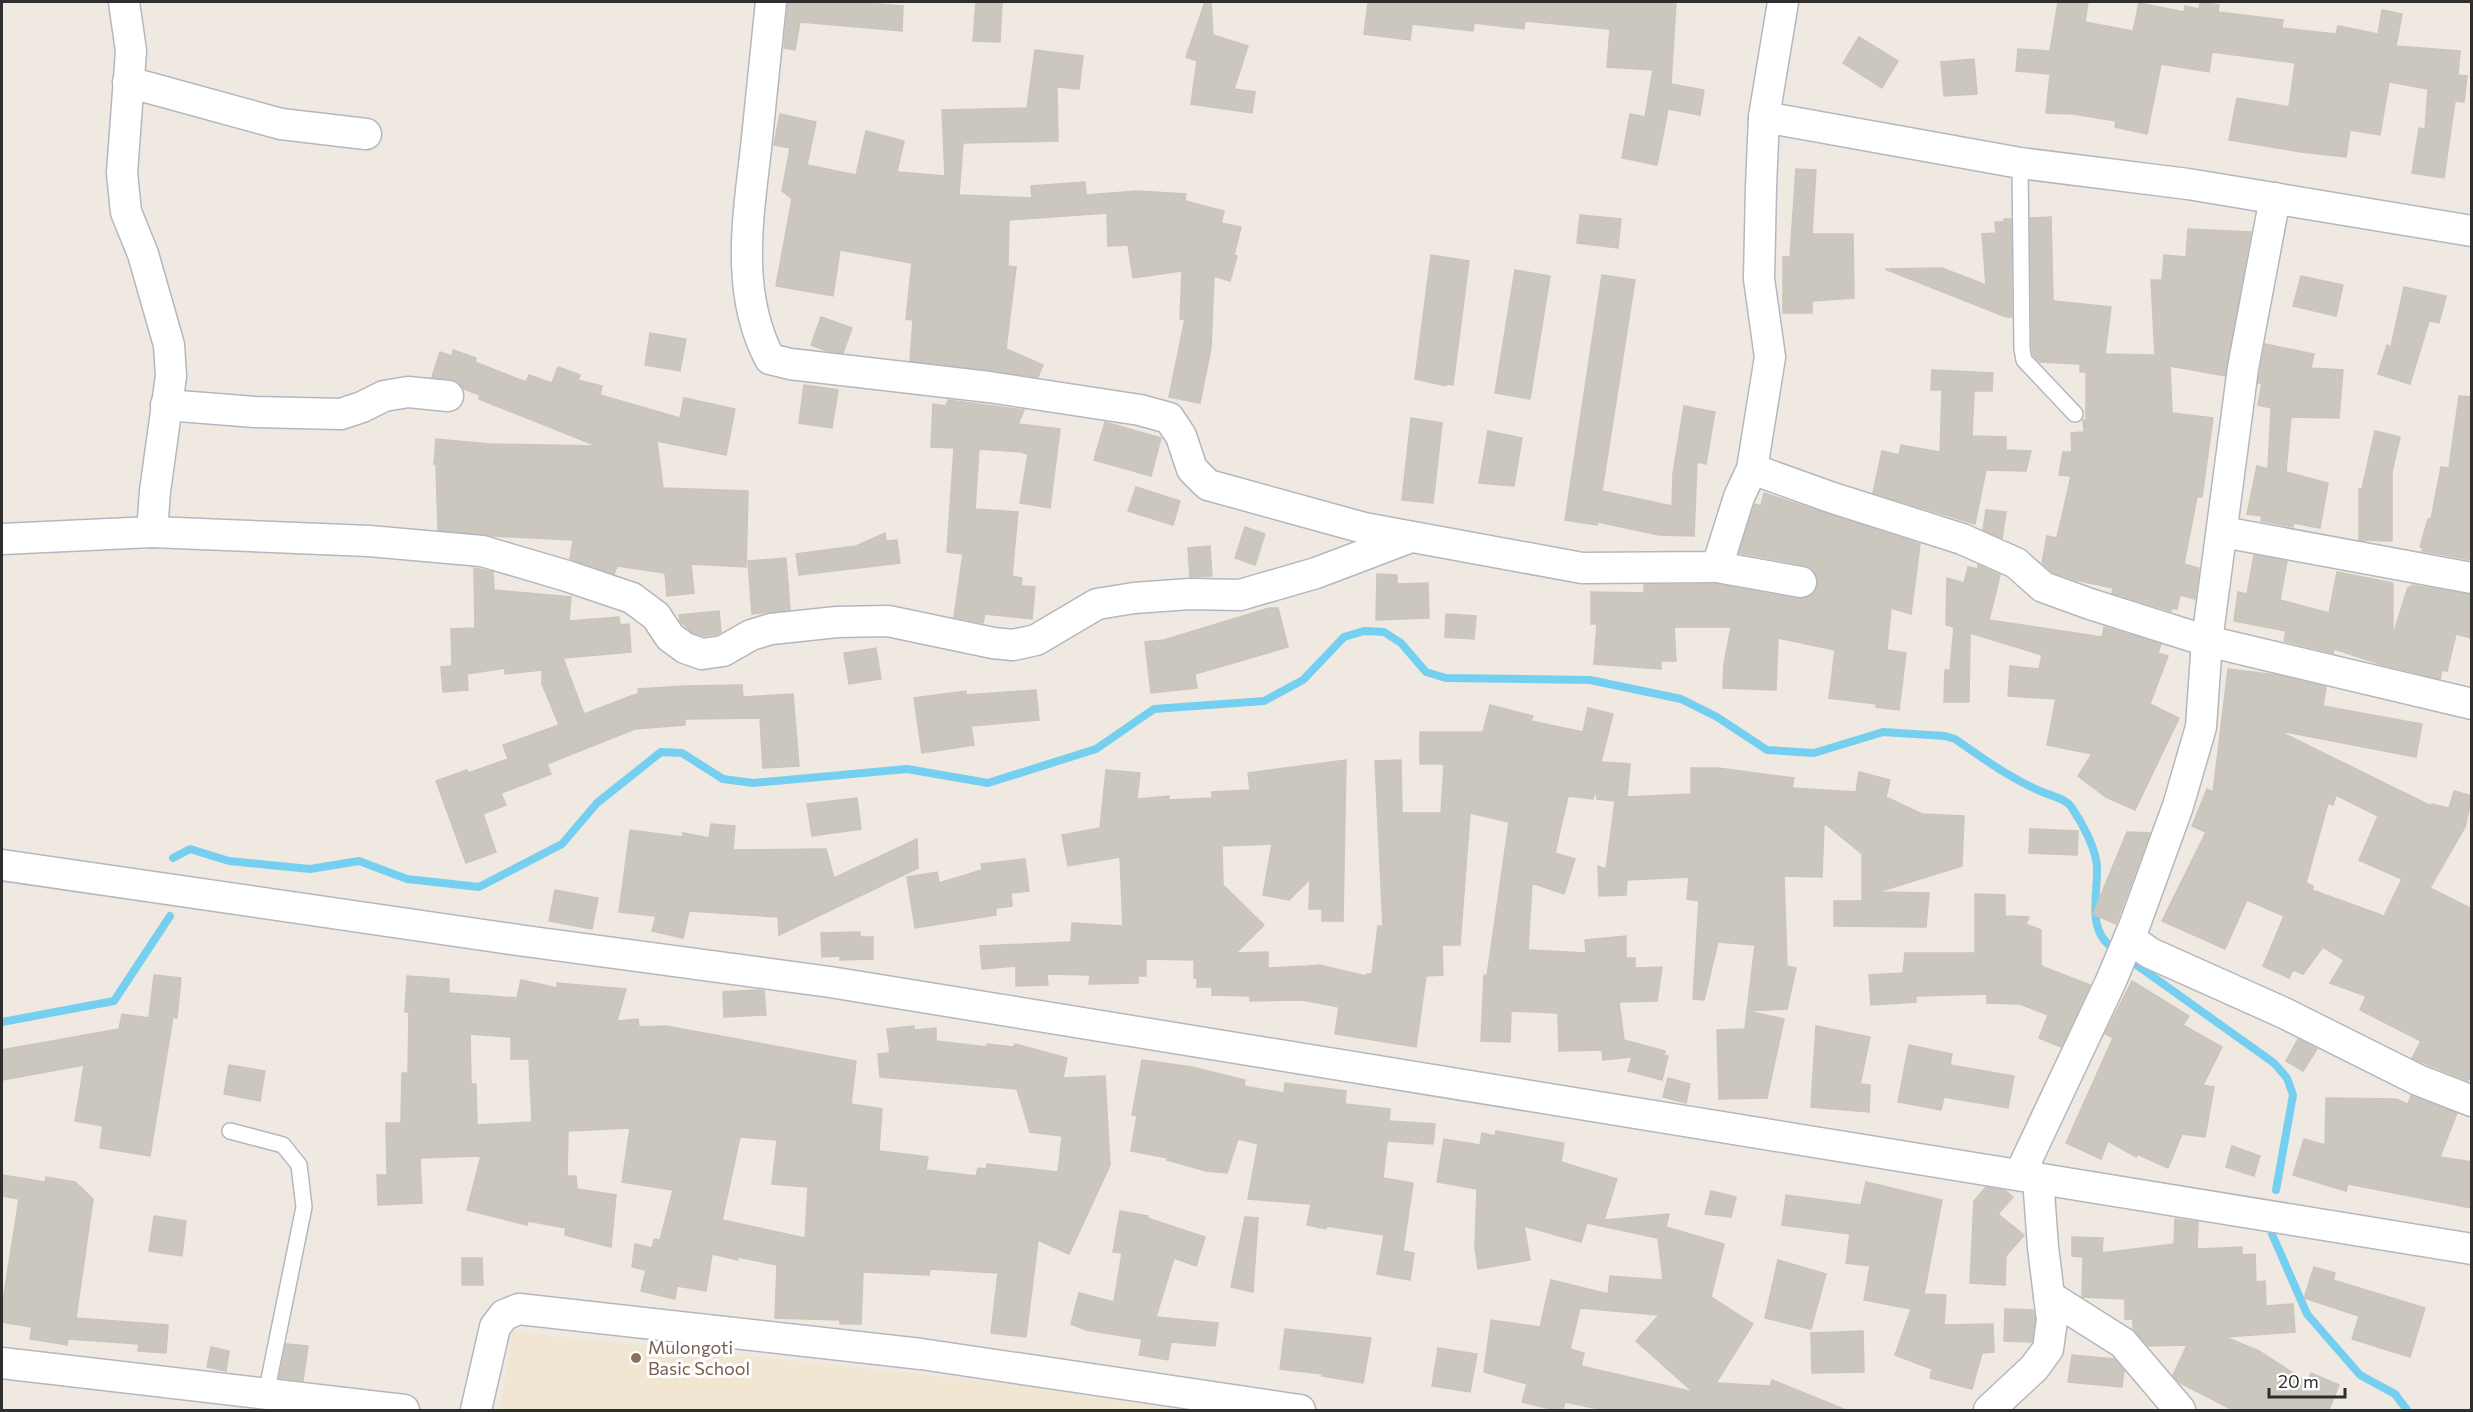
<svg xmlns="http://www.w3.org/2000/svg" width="2473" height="1412" font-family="Commissioner,sans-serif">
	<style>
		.education { fill: #f0e6d1 }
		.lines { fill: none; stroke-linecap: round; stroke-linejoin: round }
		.stream { stroke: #75cff0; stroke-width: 8 }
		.building { fill: #cbc7bf; stroke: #cbc5ba; stroke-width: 1.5; fill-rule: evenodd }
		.lane-casing { stroke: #b4b7c1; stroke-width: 18 }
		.street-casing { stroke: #b4b7c1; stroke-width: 33 }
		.lane { stroke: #fff; stroke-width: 15 }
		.street { stroke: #fff; stroke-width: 30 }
		.education-dot { fill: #8d6e63; stroke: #fff; stroke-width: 2 }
		.labels { text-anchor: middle; stroke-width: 6; stroke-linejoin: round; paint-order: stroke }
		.education-label { font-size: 18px; fill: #785e54; stroke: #fff; text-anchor: start }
	</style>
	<rect width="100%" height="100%" fill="#efe9e1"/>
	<polygon class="education" points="512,1332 1015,1384 1177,1410 500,1410"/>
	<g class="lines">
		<g class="stream">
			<path d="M173,858L190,849L229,861L310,869L359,861L407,879L479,887L562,844L597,803L661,752L682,753L723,779L753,783L907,769L988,783L1096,749L1154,709L1264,701L1303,680L1344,637L1364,631L1384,632L1401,643L1426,672L1446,678L1590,680L1681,699L1717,717L1767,750L1814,753L1883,732L1945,736L1955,739C1984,759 2012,780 2045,793C2055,797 2066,799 2072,808C2083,824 2096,849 2097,867C2098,895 2086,930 2113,948"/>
			<polyline points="2131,961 2274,1063 2287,1078 2293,1095 2276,1190"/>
			<polyline points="2,1022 114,1001 170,916"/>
			<polyline points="2272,1234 2307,1314 2360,1375 2395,1394 2407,1410"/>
		</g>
	</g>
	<g class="building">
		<polygon points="788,2 851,2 903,6 902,31 800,22 795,50 784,48"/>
		<polygon points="976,2 1002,2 1000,42 973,41"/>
		<polygon points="1205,2 1211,2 1213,35 1248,46 1234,89 1255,92 1252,113 1191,104 1197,61 1186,57"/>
		<polygon points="1368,2 1676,2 1671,84 1704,90 1700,115 1668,109 1657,165 1622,158 1630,114 1645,117 1653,70 1607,67 1610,29 1525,21 1524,29 1474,23 1473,31 1412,24 1410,40 1364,34"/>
		<polygon points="2058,2 2088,2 2085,22 2133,31 2139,3 2184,12 2185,6 2199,9 2200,2 2219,5 2218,12 2283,20 2282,28 2336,34 2338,26 2378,34 2382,10 2402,14 2396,46 2460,51 2458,75 2467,76 2464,102 2455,101 2444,178 2412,173 2419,128 2425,129 2428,89 2389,82 2380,135 2350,130 2346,157 2301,152 2229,140 2237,98 2289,107 2295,63 2212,52 2209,72 2161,64 2147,134 2115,127 2116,121 2074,114 2046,113 2050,74 2016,71 2018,49 2050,51"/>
		<polygon points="1859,37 1898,61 1882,88 1843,63"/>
		<polygon points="1035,50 1083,56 1079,89 1057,87 1058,141 963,143 959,195 1032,198 1031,186 1085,182 1086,195 1137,191 1186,194 1185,201 1224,211 1221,223 1241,227 1234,255 1237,256 1230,281 1214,276 1211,348 1200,403 1169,397 1185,319 1180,319 1182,271 1133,278 1128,245 1108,246 1107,213 1009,220 1008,266 1016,267 1006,349 1043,365 1038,377 910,361 913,320 906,319 912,263 840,250 833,296 776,286 792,199 782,191 790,148 774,145 780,114 816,122 807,165 856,175 866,131 904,141 897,172 945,176 942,110 1027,108"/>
		<polygon points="1974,59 1977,94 1944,96 1941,62"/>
		<polygon points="1796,169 1816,170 1812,234 1853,234 1854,298 1812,301 1812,313 1783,313 1783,257 1790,257"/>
		<polygon points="1580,215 1621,219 1618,248 1577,243"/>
		<polygon points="2051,217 2053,301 2111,307 2105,354 2155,355 2151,280 2162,280 2164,255 2186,257 2188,229 2251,232 2225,376 2170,366 2172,413 2213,418 2202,497 2197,497 2184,564 2199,568 2195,599 2180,595 2177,609 2172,608 2171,611 2112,593 2113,588 2075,580 2052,572 2042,563 2047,536 2057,538 2071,476 2059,475 2063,452 2072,452 2071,433 2084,432 2083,420 2086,420 2086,372 2080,372 2080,364 2040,362 2033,355 2032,348 2030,218"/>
		<polygon points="2004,219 2011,219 2012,317 2006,317 1885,269 1942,268 1986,285 1982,234 1996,233 1995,222 2004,222"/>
		<polygon points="1431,255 1469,261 1453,385 1447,384 1446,386 1415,379"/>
		<polygon points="1515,270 1550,276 1530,399 1495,393"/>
		<polygon points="1602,275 1635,280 1602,491 1672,506 1673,474 1684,406 1715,412 1706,464 1697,462 1694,536 1659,535 1598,522 1597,525 1565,520"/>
		<polygon points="2301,276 2343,285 2336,316 2293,306"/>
		<polygon points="2404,287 2446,296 2439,323 2429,321 2410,384 2378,374 2387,345 2391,347"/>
		<polygon points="821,317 852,328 843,353 827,351 811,345"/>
		<polygon points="650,333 686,339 680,371 645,365"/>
		<polygon points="2265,344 2314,354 2311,368 2343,370 2339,418 2291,417 2286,472 2328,483 2320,528 2294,523 2293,527 2261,521 2262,516 2247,514 2257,466 2268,469 2271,408 2258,405 2262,383 2258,383"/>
		<polygon points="453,350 476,358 475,362 526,382 529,375 552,383 558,367 580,375 578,380 602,386 600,395 680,418 684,398 735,409 726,455 657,441 663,488 748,491 746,567 691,564 694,593 667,596 665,573 617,566 614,574 570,559 573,540 491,536 438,530 436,464 434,464 436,439 489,444 597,446 479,399 480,395 464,389 458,382 432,377 440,352 452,356"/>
		<polygon points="1932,370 1993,373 1992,391 1974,391 1972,436 2006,437 2006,450 2031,451 2026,471 1986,470 1975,524 1873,493 1882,451 1899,455 1901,445 1940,452 1942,390 1931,390"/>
		<polygon points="804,385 838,390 832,428 799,423"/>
		<polygon points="2459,396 2472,397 2472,560 2422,551 2423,548 2420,547 2428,519 2431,519 2441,467 2449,468"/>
		<polygon points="948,400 1024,410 1018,424 1060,429 1050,508 1020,503 1028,454 1023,453 1023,452 979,449 975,509 1018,512 1012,576 1022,578 1021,586 1035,587 1032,619 985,614 983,623 954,617 963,554 947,552 954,448 931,447 933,404 946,406"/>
		<polygon points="1411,418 1442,423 1433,503 1402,500"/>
		<polygon points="1105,422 1161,438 1151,476 1094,460"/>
		<polygon points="1488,431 1522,438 1514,486 1479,483"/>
		<polygon points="2375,431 2400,437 2392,472 2392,541 2359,540 2359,489 2362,489"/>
		<polygon points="1136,487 1180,501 1173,525 1128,511"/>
		<polygon points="1764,493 1920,544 1911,614 1891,608 1887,650 1906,653 1899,710 1876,707 1876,704 1829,698 1835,650 1778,638 1776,690 1723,688 1724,664 1731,627 1674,627 1676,661 1661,661 1661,669 1594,664 1597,624 1591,624 1591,592 1644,593 1644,585 1716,584 1798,599 1806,598 1814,594 1818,584 1817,576 1812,568 1804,565 1739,553 1755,504 1761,506"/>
		<polygon points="1986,510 2006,512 2002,538 1983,530"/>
		<polygon points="1245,527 1265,534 1255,565 1235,558"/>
		<polygon points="885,533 886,541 897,540 900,563 799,575 796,554 856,546"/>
		<polygon points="1210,546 1212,576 1190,577 1188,548"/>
		<polygon points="2254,555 2287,561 2280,600 2329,613 2337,572 2393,583 2393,635 2408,587 2411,587 2412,585 2472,595 2472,638 2456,634 2447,671 2442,670 2440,679 2380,664 2334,649 2333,653 2284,641 2286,631 2234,621 2238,592 2247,594"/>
		<polygon points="786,558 790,610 752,614 748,561"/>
		<polygon points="1978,565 2000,575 1989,620 2102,637 2104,627 2161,644 2158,653 2168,656 2150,704 2179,718 2135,810 2106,797 2078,776 2092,754 2047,745 2056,699 2008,696 2010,666 2039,669 2042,655 1970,633 1969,702 1944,702 1945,670 1950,670 1954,627 1946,625 1947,578 1964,583 1968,567 1978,569"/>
		<polygon points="474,568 493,572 494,590 571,597 569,621 619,617 620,625 629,624 631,652 563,658 584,714 639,693 638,689 685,686 742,685 743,697 793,694 799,766 763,768 760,718 685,719 685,725 635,729 547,764 551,774 501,793 506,805 483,814 496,852 466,863 436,781 467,770 468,773 508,759 503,745 559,725 542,684 542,670 505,674 505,668 467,674 468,690 443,692 441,667 452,666 451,629 475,628"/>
		<polygon points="1377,574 1397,575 1397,584 1428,583 1429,618 1376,620"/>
		<polygon points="1269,608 1278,608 1288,647 1195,674 1197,688 1151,693 1145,642 1164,640"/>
		<polygon points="719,611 721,632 717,634 704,636 693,633 680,621 679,615"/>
		<polygon points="1446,614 1476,616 1474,639 1445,637"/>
		<polygon points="876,648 881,679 849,684 844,653"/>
		<path d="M2228,669L2277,675L2326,687L2323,706L2422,724L2416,757L2286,732L2285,734L2431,806L2432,804L2449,808L2454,791L2472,796L2465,827L2430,888L2472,909V1073L2468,1081L2412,1058L2421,1041L2360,1010L2366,996L2330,983L2344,960L2323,947L2303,974L2293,970L2289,978L2263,966L2284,916L2247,900L2225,949L2162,921L2206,832L2192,826L2207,789L2213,792ZM2336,795L2378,816L2359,860L2402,879L2384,916L2312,890L2313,886L2306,883L2328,803L2333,805Z"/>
		<polygon points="1036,690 1039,720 971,726 974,745 922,753 914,698 966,691 966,695"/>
		<polygon points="1490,705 1533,716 1531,721 1583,732 1588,708 1613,714 1601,762 1630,764 1627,797 1691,794 1691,768 1718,768 1794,778 1792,788 1856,792 1859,772 1890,780 1886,797 1922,814 1964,816 1962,866 1878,892 1929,893 1926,927 1834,926 1834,901 1862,901 1862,854 1824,823 1822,877 1784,876 1787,966 1796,968 1787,1009 1747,1011 1755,945 1718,942 1704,1000 1693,999 1699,901 1687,899 1689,877 1627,880 1626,895 1599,896 1598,866 1606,869 1615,801 1597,799 1596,790 1593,799 1568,796 1555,853 1575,859 1564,894 1532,883 1528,950 1586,953 1585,940 1626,936 1626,958 1635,958 1635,968 1662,967 1657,1001 1619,1002 1624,1040 1665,1051 1665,1053 1659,1054 1668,1056 1662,1080 1628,1071 1632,1057 1603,1060 1602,1050 1559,1051 1558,1013 1511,1011 1510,1042 1481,1041 1484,975 1487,976 1509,822 1470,813 1460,945 1442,945 1443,975 1426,976 1416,1047 1335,1034 1339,1007 1303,1000 1250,1001 1250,996 1212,995 1212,987 1197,987 1197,978 1194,978 1194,960 1146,959 1146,976 1138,976 1138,983 1089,984 1090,975 1047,974 1048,985 1016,986 1016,966 982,969 980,946 1071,942 1072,923 1123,926 1120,857 1068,866 1062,835 1100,828 1106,770 1140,773 1137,799 1169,796 1169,800 1212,798 1212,792 1250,790 1248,773 1346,760 1343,921 1322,921 1322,909 1309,909 1310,879 1289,900 1263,895 1272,844 1222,846 1223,885 1264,925 1236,953 1268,952 1268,968 1305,966 1307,968 1308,966 1319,965 1366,976 1367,974 1372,974 1378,926 1383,927 1375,761 1401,760 1402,813 1441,813 1444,766 1442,764 1420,764 1420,732 1483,732"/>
		<polygon points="857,798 861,829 812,836 807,804"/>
		<polygon points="711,824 735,826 733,850 826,849 834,878 917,839 918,868 779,935 778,917 689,911 683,938 652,931 656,916 619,912 630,830 683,837 683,833 709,838"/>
		<polygon points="2030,829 2078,831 2077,855 2029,853"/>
		<polygon points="2127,832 2150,833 2116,924 2093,914"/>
		<polygon points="1025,859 1029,891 1011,893 1012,906 996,908 996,915 915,928 907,877 937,872 939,883 982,870 981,864"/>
		<polygon points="555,890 598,898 592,929 549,921"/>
		<polygon points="1975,894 2005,895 2005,916 2029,917 2026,924 2041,930 2041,966 2090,985 2061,1047 2039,1038 2048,1015 2020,1004 1987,1003 1987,994 1916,996 1916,1002 1871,1005 1869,975 1903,973 1905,953 1975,953"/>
		<polygon points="860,932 860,937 873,937 873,959 840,960 840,956 822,957 821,933"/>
		<polygon points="154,975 181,978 177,1018 173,1017 150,1156 100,1148 103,1126 75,1121 84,1065 2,1080 2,1050 119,1029 122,1014 149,1018"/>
		<path d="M407,976L449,979V993L517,998L521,980L557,988V983L626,989L617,1021L638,1019L639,1027L666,1026L856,1061L851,1104L882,1109L879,1151L928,1157L926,1170L976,1176L978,1168L986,1169L987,1164L1058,1172L1062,1136L1030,1132L1017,1089L880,1077L878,1054L890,1053L887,1029L914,1026V1030L936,1028V1041L987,1047V1044L1014,1047L1015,1044L1067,1058L1063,1078L1105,1076L1110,1165L1069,1254L1038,1240L1026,1337L991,1333L998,1273L930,1269L929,1275L863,1272L861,1324H840V1320L775,1318L777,1265L738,1257V1260L712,1254L706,1291L677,1286L675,1299L641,1291L646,1270L632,1267L635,1244L652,1248L654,1239L660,1240L673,1190L622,1182L630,1128L568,1131L567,1176H576L577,1189L616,1195L611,1247L565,1235L566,1228L528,1221L527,1225L467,1210L481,1156L420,1158L422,1203L378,1205L377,1175H387L386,1123H401L402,1073H408L409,1012H405ZM470,1034L511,1037V1059H529L532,1122L477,1125L476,1084H471ZM740,1137L777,1140L772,1184L808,1187L805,1238L722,1220Z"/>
		<polygon points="2132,981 2189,1016 2183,1025 2222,1047 2203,1085 2214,1087 2205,1137 2182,1134 2168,1168 2137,1154 2136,1157 2108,1141 2101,1159 2066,1143 2113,1038 2105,1034"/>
		<polygon points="758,990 764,991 766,1015 724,1017 723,992"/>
		<polygon points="1747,1011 1784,1019 1767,1098 1719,1099 1717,1030 1745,1029"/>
		<polygon points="1816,1026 1870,1037 1860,1084 1870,1085 1869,1112 1811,1107"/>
		<polygon points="2298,1039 2317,1049 2303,1071 2286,1061"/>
		<polygon points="1909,1045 1952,1054 1950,1065 2014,1076 2008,1108 1944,1097 1941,1110 1898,1102"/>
		<polygon points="1142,1060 1192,1067 1245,1080 1244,1086 1284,1093 1285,1083 1346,1091 1345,1104 1390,1109 1389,1121 1435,1124 1433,1144 1387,1141 1383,1178 1413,1183 1403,1251 1414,1253 1410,1280 1377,1274 1384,1235 1327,1226 1326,1229 1307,1225 1311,1204 1248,1199 1258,1144 1238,1139 1227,1173 1206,1171 1167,1160 1168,1158 1131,1151 1137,1116 1132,1115"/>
		<polygon points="229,1065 265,1071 260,1101 224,1094"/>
		<polygon points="1668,1078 1690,1084 1686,1103 1663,1097"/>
		<polygon points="2411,1096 2457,1113 2440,1157 2472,1162 2472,1208 2348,1184 2346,1191 2293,1175 2304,1139 2325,1145 2326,1098 2396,1099 2408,1104"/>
		<path d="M1496,1131L1564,1143L1561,1162L1617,1179L1604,1220L1669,1214L1666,1227L1724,1244L1711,1297L1753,1324L1716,1383L1770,1386L1772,1380L1846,1410H1761L1762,1409L1735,1408V1410H1604L1565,1402L1563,1410H1555L1522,1402L1527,1384L1484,1372L1491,1320L1540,1327L1551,1280L1608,1294L1610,1276L1663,1280L1658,1238L1587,1223L1581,1242L1524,1226L1530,1260L1478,1269L1475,1247L1477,1189L1437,1182L1444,1139L1480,1145L1482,1133L1495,1136ZM1580,1308L1659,1315L1636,1341L1693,1392L1581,1366L1584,1353L1570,1349Z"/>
		<polygon points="2232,1146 2260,1156 2254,1176 2226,1167"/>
		<polygon points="2,1175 45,1182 46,1177 75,1182 93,1199 76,1318 168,1325 166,1353 138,1351 139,1344 68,1339 67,1345 30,1339 32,1327 2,1322 2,1307 19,1199 2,1196"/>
		<polygon points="1866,1182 1942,1200 1924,1294 1946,1295 1944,1325 1993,1324 1994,1352 1982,1353 1972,1389 1930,1378 1932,1369 1895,1355 1911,1309 1864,1300 1870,1266 1846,1263 1850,1234 1782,1225 1786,1195 1861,1205"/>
		<polygon points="1986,1187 2006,1191 2013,1197 1998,1214 2024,1235 2006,1256 2005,1285 1970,1283 1974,1201"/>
		<polygon points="1711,1191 1736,1197 1731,1217 1705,1214"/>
		<polygon points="1120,1211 1148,1216 1147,1218 1205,1237 1196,1266 1174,1258 1156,1317 1218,1323 1215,1346 1171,1342 1168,1360 1139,1355 1142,1339 1086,1330 1071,1324 1079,1293 1114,1302 1122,1253 1113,1252"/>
		<polygon points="154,1216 186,1221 182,1256 149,1251"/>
		<polygon points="1245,1217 1258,1218 1253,1292 1231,1287"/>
		<polygon points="2175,1219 2198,1222 2197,1249 2242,1247 2242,1255 2255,1254 2256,1282 2265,1281 2266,1306 2293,1304 2295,1332 2225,1337 2259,1351 2307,1382 2311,1373 2339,1385 2329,1410 2233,1410 2180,1383 2173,1375 2187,1345 2148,1346 2133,1329 2133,1319 2125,1319 2125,1299 2082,1297 2083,1257 2072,1256 2072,1237 2103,1238 2102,1253 2174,1244"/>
		<polygon points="462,1258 482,1258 483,1285 462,1285"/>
		<polygon points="1778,1260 1826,1274 1811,1329 1765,1318"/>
		<polygon points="2314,1267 2335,1273 2333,1280 2425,1308 2410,1357 2352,1339 2359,1316 2304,1298"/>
		<polygon points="2005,1309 2033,1310 2035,1320 2032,1342 2004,1341"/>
		<polygon points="1285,1329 1371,1338 1363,1383 1322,1376 1323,1374 1280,1369"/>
		<polygon points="1863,1331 1864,1372 1812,1373 1811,1333"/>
		<polygon points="286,1344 308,1346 303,1381 279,1378"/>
		<polygon points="211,1347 229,1351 226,1371 207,1367"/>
		<polygon points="1438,1348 1477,1354 1470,1392 1432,1386"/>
		<polygon points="2072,1355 2114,1359 2124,1371 2122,1387 2068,1382"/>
	</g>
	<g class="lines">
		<defs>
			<g id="lane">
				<polyline points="2020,163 2022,349 2024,360 2075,414"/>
				<polyline points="230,1131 283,1145 299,1165 304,1207 266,1394"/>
			</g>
			<g id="street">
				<path d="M771,2C766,50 761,99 756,148C748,218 735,293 770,359L790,364L989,387L1140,410L1169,418L1181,436L1192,469L1208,485L1364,528L1582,568L1717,567L1739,497L1752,469L1770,357L1759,279L1761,187L1764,117L1783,2"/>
				<polyline points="128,82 281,124 366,134"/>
				<polyline points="1764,117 2020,163 2188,184 2472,231"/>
				<polyline points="166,405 255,412 341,414 362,407 384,396 408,392 448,396"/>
				<polyline points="1752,469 1833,498 1962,539 2016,563 2043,587 2090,604 2207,641 2472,704"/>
				<polyline points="152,532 369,541 482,551 567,576 632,598 656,616 670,637 685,648 702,654 723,651 751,635 771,629 837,622 888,621 993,643 1013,645 1036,640 1097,604 1134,598 1190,594 1240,595 1316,573 1411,537"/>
				<polyline points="2223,532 2472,578"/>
				<polyline points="2,539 152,532 155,491 171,376 169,345 143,254 126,212 122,173 131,51 124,2"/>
				<polyline points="1717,567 1801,582"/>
				<polyline points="2,865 525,941 830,982 2472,1249"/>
				<polyline points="2129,938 2150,953 2284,1013 2418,1080 2472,1101"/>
				<polyline points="2020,1174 2111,981 2135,924 2178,806 2201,727 2207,641 2243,368 2275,198"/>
				<polyline points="2049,1296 2123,1343 2180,1410"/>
				<polyline points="2,1363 404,1410"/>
				<polyline points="476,1410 495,1327 504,1315 519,1309 921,1354 1300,1410"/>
				<polyline points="1989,1410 2034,1368 2048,1349 2052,1320 2043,1247 2038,1178"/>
			</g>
		</defs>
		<use href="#lane" class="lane-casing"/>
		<use href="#street" class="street-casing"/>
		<use href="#lane" class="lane"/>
		<use href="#street" class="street"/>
	</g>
	<circle class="education-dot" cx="636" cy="1358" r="6"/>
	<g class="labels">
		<g class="education-label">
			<text x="648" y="1354">Mulongoti<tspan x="648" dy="21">Basic School</tspan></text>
		</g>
	</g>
	<rect width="2473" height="1412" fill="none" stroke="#2e2e2e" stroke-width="6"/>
	<path d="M2269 1388v9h76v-9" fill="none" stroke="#2e2e2e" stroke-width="3"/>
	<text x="2278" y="1388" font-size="18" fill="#2e2e2e" stroke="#ffffff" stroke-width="4.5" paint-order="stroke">20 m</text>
</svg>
